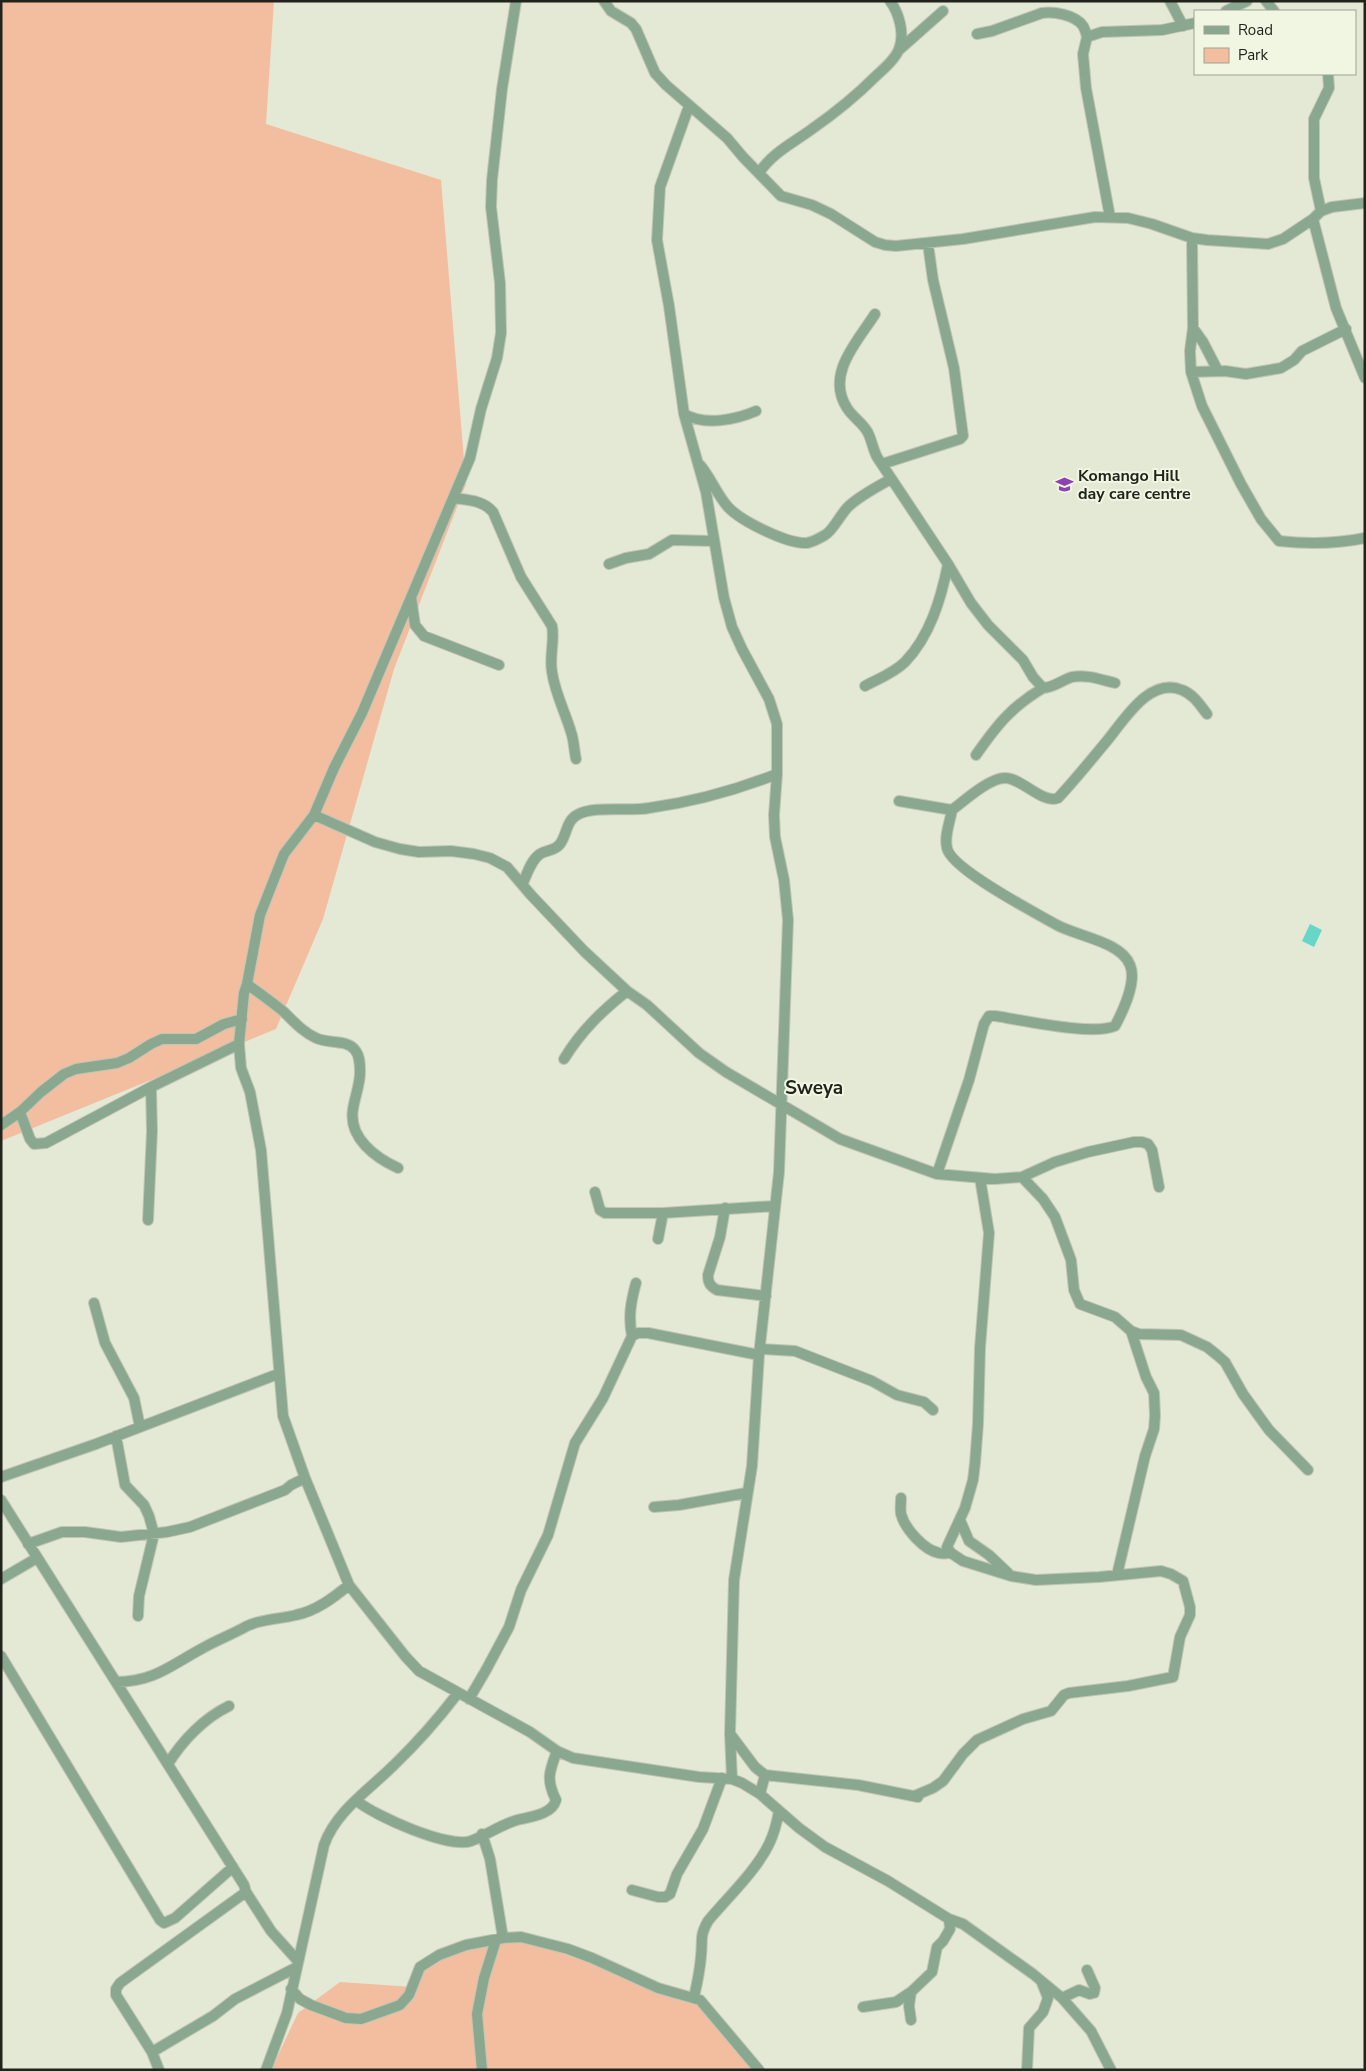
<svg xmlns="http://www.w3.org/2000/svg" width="1366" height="2071" viewBox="0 0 1366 2071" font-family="'Nunito Sans',sans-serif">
	<rect width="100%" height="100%" fill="#e4e9d5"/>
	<!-- green -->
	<path fill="#f2be9f" d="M 1,1 L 274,1 L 266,124 L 441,180 L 466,484 L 394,669 L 323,919 L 276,1029 L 1,1141 Z
		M 505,1940 L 527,1941 L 604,1968 L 619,1976 L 655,1986 L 695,2001 L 753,2070 L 271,2070 L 298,2013 L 340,1982 L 413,1987 L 428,1964 L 455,1952 L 482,1946 L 490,1946 Z"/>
	<!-- water -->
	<path fill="#65d6c7" d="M 1310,924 L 1322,930 L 1314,947 L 1302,941 Z"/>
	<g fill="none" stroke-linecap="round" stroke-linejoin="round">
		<defs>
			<path id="minor" d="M 516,1 L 502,89 L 492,180 L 491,207 L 500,283 L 501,333 L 497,358 L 481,409 L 470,458 L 362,713 L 334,768 L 314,815 L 284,854 L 260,915 L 247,984 L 244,993 L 239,1044 L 241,1068 L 250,1092 L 261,1150 L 283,1416 L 305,1478 L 349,1585 L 405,1656 L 419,1671 L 530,1732 L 557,1751 L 573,1758 L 699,1777 L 732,1779 L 742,1783 L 760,1794 L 799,1828 L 825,1847 L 888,1881 L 949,1919 L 963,1924 L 1033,1974 L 1062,1998 L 1091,2031 L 1111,2070
				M 604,1 L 611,11 L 631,23 L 636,29 L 655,73 L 666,85 L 727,138 L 743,157 L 781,196 L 812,205 L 831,214 L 875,242 L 885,245 L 896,246 L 963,239 L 1095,217 L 1128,218 L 1152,224 L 1192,238 L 1207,240 L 1268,244 L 1283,239 L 1313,219 L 1321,211 L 1332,207 L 1365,203
				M 1170,1 L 1183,26
				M 1266,1 L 1274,11
				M 1226,11 L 1247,1
				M 977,34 L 992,31 L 1042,13 C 1053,11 1076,15 1083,26 C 1085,29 1086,33 1087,37
				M 899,50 L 943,11
				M 689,106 L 660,187 L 657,240 L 669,306 L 684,414 L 706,492 L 724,598 L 732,627 L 742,649 L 769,699 L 777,724 L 777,774 L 774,815 L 775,837 L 784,880 L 788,920 L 779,1172 L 759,1355 L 752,1466 L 734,1580 L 730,1734 L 732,1779
				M 759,173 C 772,153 793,143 812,129 C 835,113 857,95 877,75 C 885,68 896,58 899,49 C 905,34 899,13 890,1
				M 1321,211 L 1314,178 L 1314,119 L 1329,88 L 1328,74
				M 1110,217 L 1086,88 L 1083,54 L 1087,37 L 1102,32 L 1162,30 L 1195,23
				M 1313,219 L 1336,308 L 1365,378
				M 1192,238 L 1193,328 L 1190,351 L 1191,372 L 1202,406 L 1241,484 L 1261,519 L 1279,541 C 1308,544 1336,544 1365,538
				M 1193,328 L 1203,342 L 1218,371
				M 1191,372 L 1225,371 L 1246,374 L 1281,368 L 1294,360 L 1302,351 L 1346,329
				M 684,414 C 705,426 735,420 756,411
				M 882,464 L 960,439 L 963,436 L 954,368 L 933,280 L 928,244
				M 700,465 C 711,478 717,495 728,507 C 741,521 787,544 807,543 C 812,542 820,538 825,535 C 833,531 841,513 849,506 C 861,495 877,487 891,479
				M 453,498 C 467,500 483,500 493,512 L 521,577 L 552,626 C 555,641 549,656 552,672 C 555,693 565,712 571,732 C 574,740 574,750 576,759
				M 609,564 L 626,558 L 649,554 L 672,540 L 713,541
				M 948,564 L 971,603 L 988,625 L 1023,660 L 1033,677 L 1043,688 C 1053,688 1062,680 1072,677 C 1086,674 1102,680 1115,683
				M 411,597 L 415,625 L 424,636 L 499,665
				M 865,686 C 878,679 894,673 905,662 C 930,636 941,599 948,564 L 877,457 C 873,449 872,442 869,435 C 865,424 853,418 847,408 C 825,374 858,341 875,314
				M 976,755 C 997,725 1011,707 1043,688
				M 899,801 L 952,810
				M 314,815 L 375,842 L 400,849 L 419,852 L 451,851 L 474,854 L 490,858 L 507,867 L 531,895 L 584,951 L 627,991 L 647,1005 L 699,1053 L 726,1072 L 840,1139 L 937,1174 L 995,1179 L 1022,1177 L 1055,1162 L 1088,1152 L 1134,1142 L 1142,1142 L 1148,1144 L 1152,1150 L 1159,1187
				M 523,883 C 527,874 531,860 540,854 C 546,850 555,851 560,844 C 567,835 566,821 577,815 C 594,805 629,812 649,808 C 693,802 736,790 777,774
				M 247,984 C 259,993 272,1002 284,1012 C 294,1022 303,1032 316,1038 C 328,1044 347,1039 355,1050 C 360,1056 360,1065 360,1072 C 360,1085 355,1096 353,1109 C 348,1138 376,1158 398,1168
				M 564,1059 C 581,1031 602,1011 627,991
				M 20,1112 L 30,1139 L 34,1144 L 46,1143 L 151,1087 L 239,1044
				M 1,1125 L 20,1112 L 41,1092 L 64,1074 L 76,1069 L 117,1063 L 129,1058 L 151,1044 L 162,1039 L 196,1039 L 224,1024 L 242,1019
				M 937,1174 L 969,1080 L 984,1024 L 989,1016 L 995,1016 C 1023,1020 1092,1036 1115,1026 C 1123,1011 1137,981 1130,965 C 1121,941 1075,936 1055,924 C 1034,912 951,869 947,848 C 944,836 950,822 952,810 C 964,801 989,778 1005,778 C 1022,778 1042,804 1058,798 C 1075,780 1090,761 1106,742 C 1123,722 1149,676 1182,690 C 1193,694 1200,705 1207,714
				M 1022,1177 L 1043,1199 L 1055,1217 L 1071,1260 L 1074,1290 L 1080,1304 L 1115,1317 L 1131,1331 L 1139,1334 L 1181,1335 L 1207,1347 L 1217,1355 L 1225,1362 L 1243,1394 L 1269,1430 L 1308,1470
				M 595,1192 L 600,1210 L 605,1213 L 663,1213 L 774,1206
				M 725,1208 L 720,1237 L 708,1275 C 708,1283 710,1286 717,1290 L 766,1296
				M 148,1220 L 152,1131 L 151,1087
				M 658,1239 L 663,1213
				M 94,1303 L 105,1343 L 134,1398 L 140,1427
				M 632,1336 C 628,1317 631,1301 636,1283
				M 760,1349 L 795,1351 L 872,1381 L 897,1395 L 924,1402 L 933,1410
				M 116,1436 L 125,1485 L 144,1505 L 149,1516 L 154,1534 L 139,1596 L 138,1616
				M 1,1477 L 96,1444 L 278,1374
				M 901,1498 C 901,1503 900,1509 901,1514 C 905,1529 924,1550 939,1553 C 942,1554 947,1553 951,1553
				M 1,1500 L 244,1885 L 246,1892 L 271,1931 L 297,1960
				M 654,1507 L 679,1505 L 746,1493
				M 960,1520 L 969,1541 L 989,1555 L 1008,1573
				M 28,1544 L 62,1532 L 85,1532 L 121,1537 L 167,1532 L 190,1527 L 285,1490 L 291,1485 L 305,1478
				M 1117,1575 L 1145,1456 L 1154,1429 L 1155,1416 L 1154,1393 L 1146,1377 L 1131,1331
				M 1,1579 L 37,1558
				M 1,1656 L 160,1920 L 164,1923 L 175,1918 L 233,1867
				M 116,1682 C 154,1682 171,1665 203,1648 C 217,1640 233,1634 247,1626 C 261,1619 281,1619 296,1615 C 316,1611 333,1598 349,1585
				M 469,1699 L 486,1670 L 509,1627 L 521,1590 L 548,1535 L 575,1443 L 603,1398 L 632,1336 L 638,1333 L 648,1333 L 759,1355
				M 731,1735 L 755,1767 L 765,1775 L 858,1785 L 918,1797
				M 168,1764 C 182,1741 204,1718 229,1706
				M 760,1794 L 765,1775
				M 914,1796 L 933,1788 L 943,1781 L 963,1754 L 977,1740 L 1023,1719 L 1051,1711 L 1064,1695 L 1069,1693 L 1128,1686 L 1173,1677 L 1180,1637 L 1190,1615 L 1190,1607 L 1183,1581 L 1171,1574 L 1161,1571 L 1099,1577 L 1036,1580 L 1011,1576 L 963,1561 L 951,1553 L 947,1547 L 965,1508 L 973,1480 L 975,1463 L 978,1424 L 980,1348 L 989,1233 L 980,1178
				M 357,1801 C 375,1816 449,1849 471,1841 C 487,1835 500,1825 517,1820 C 529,1817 552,1815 556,1800 C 546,1780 549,1772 557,1751
				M 482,1834 L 490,1859 L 503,1938
				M 632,1890 L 658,1897 L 665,1897 L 670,1894 L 677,1874 L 703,1829 L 722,1778
				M 291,1989 L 300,1999 L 311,2005 L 346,2018 L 361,2019 L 400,2005 L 409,1995 L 420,1967 L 439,1955 L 466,1945 L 503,1938 L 521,1937 L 568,1949 L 592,1958 L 658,1988 L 700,2000 L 759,2070
				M 694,1997 C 697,1984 700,1970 701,1956 C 703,1940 699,1937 708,1921 C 727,1898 756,1871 769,1844 C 774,1834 777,1822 779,1811
				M 1062,1998 L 1079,1990 L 1090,1994 L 1094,1993 L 1095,1988 L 1087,1970
				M 863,2007 L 896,2002 L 911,1992
				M 911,2020 L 909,2006 L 911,1992 L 932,1972 L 937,1947 L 943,1941 L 950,1929 L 949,1919
				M 152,2052 L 213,2016 L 235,1999 L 295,1968
				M 159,2070 L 152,2052 L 116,1995 L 116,1989 L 120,1983 L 246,1892
				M 266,2070 L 287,2013 L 324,1845 C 336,1811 369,1790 394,1765 C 417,1743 438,1719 458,1693
				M 482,2070 L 477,2014 L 484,1978 L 496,1940
				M 1027,2070 L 1029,2028 L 1043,2012 L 1048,1998 L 1042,1983"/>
		</defs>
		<!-- minor casing -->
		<use href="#minor" stroke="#c1c5b4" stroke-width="12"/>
		<!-- minor -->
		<use href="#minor" stroke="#8aa890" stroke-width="10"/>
	</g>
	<!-- icons -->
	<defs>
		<symbol id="school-bare" viewBox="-9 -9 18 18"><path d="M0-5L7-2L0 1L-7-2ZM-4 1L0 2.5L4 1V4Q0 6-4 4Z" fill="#8e41b1" stroke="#f1f6e2" stroke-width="2.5" paint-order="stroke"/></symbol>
	</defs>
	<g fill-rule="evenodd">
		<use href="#school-bare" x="1052" y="472" width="25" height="25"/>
	</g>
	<g text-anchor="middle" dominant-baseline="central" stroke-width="4" stroke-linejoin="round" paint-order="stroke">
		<!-- poi labels -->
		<g font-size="16" font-weight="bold" fill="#21231c" stroke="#f1f6e2" text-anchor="start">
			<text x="1078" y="476">Komango Hill<tspan x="1078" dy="18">day care centre</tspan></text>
		</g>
		<!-- quarter labels -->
		<g font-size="19" font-weight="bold" fill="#21231c" stroke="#f1f6e2">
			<text x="814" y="1088">Sweya</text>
		</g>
	</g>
	<!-- border -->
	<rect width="1366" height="2071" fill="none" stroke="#21231c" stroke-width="5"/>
	<!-- legend -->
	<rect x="1194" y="10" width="162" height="65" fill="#f1f6e2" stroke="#9ea293"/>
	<rect x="1204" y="26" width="25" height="8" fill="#8aa890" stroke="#9ea293"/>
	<text x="1238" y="35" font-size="15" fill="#21231c">Road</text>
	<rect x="1204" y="48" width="25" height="15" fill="#f2be9f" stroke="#9ea293"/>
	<text x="1238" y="60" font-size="15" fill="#21231c">Park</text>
</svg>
